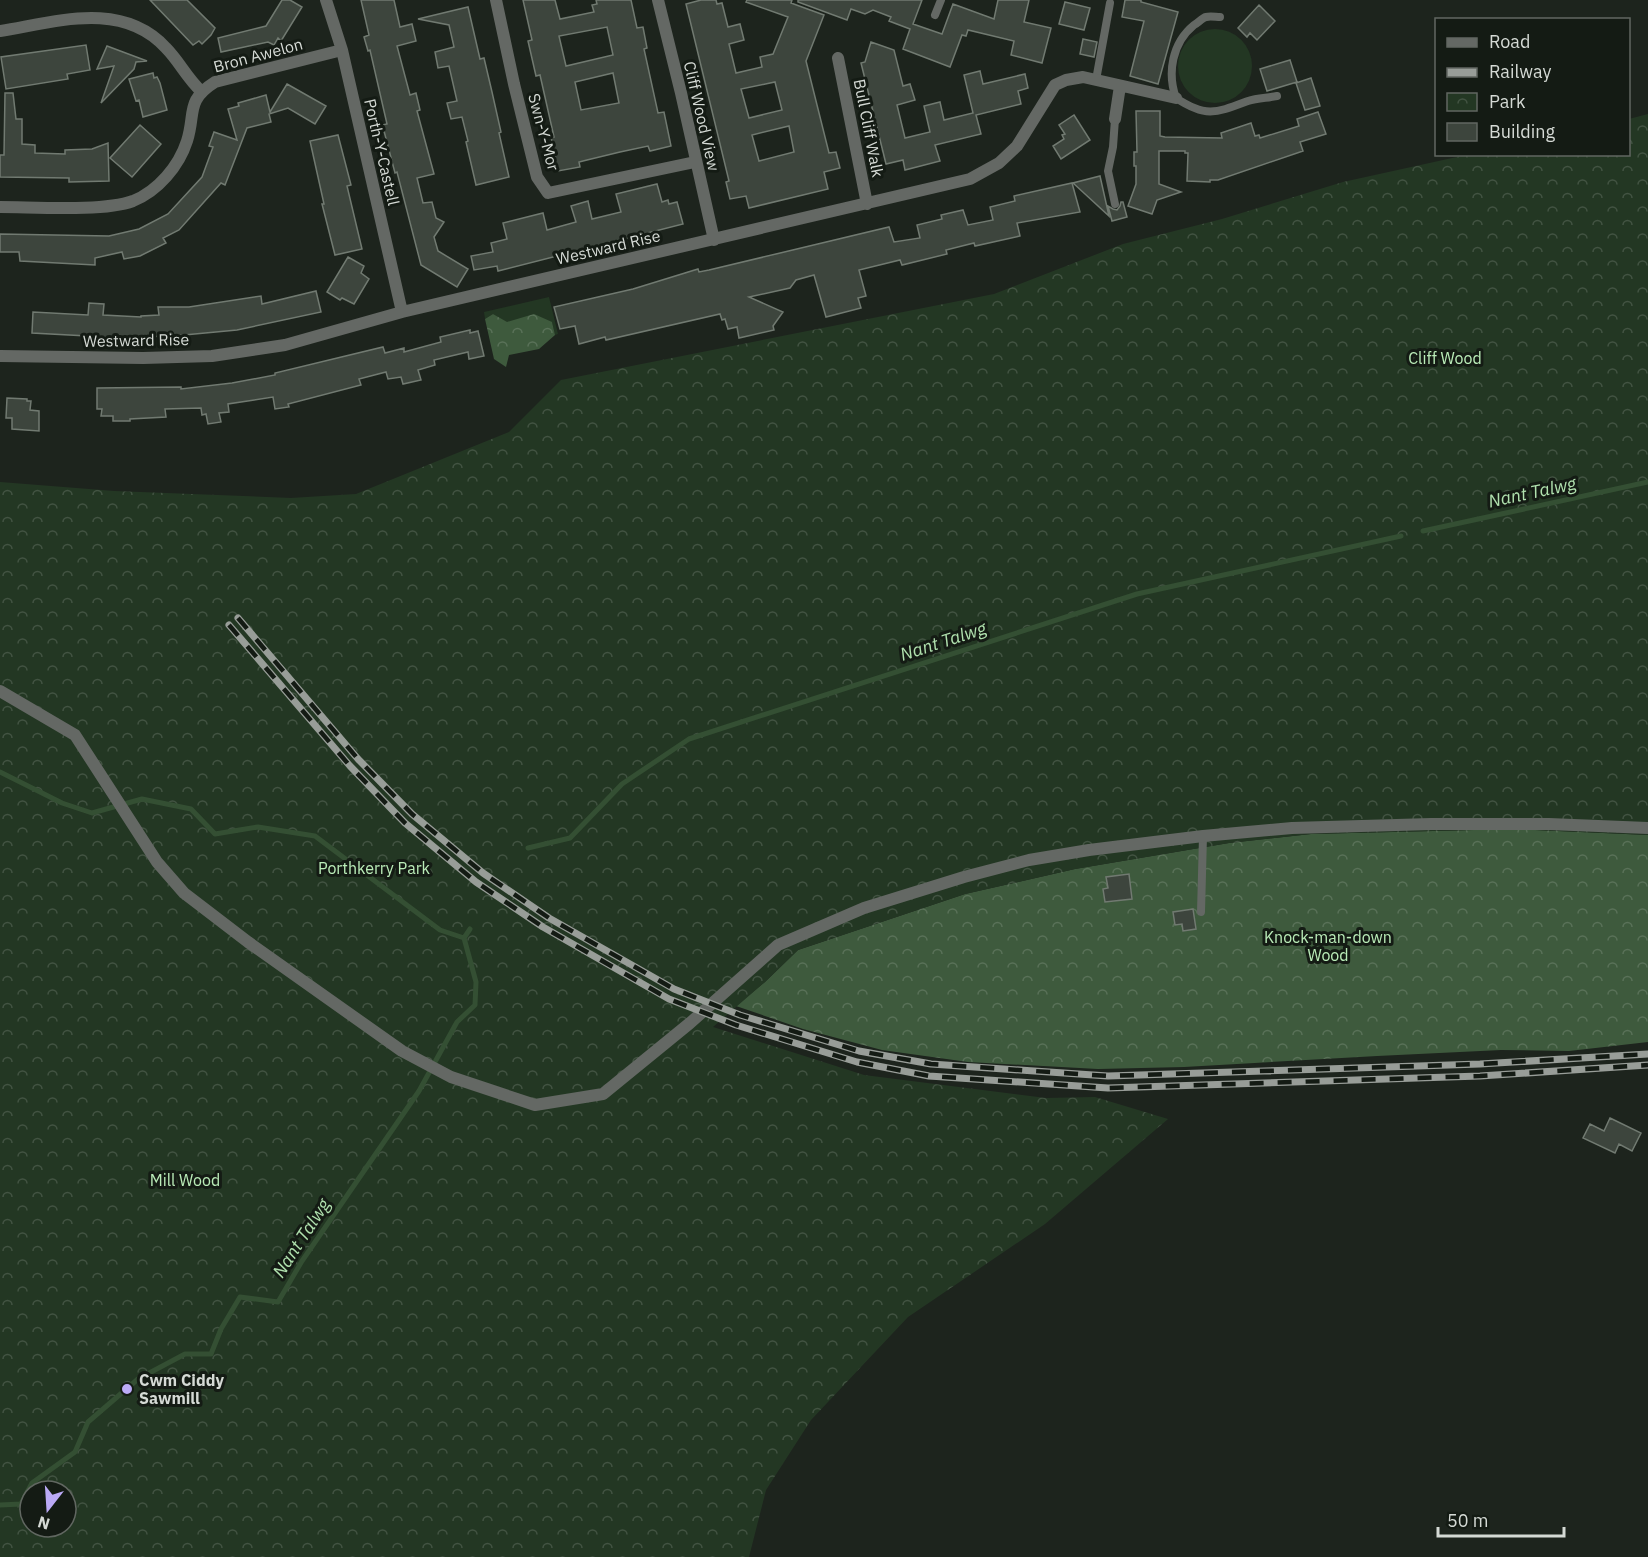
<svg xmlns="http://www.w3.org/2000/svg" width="1648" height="1557" viewBox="0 0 1648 1557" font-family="'IBM Plex Sans',sans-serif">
	<defs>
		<pattern id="forest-crowns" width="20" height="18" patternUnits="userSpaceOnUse" patternTransform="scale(1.5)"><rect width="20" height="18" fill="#3e5a3d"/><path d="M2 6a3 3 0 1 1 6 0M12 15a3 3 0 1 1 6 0" fill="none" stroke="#597158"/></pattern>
		<pattern id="park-crowns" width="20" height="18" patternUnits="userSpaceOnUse" patternTransform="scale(1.5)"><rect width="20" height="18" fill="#233723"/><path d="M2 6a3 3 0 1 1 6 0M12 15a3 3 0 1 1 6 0" fill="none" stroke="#425342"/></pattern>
	</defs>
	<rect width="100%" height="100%" fill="#1d241d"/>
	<!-- green -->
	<path fill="#233723" d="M1178 66a37 37 0 1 1 74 0a37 37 0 1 1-74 0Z
		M 549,297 L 558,334 L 555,335 L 552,322 L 507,323 L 493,314 L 485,319 L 484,312 Z"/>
	<!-- forest -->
	<path fill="url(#forest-crowns)" d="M 493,314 L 507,322 L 534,314 L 552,322 L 555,335 L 539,349 L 509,355 L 506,367 L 494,359 L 485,319 Z
		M 1514,829 L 1648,835 L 1648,1042 L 1569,1051 L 1501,1050 L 1377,1056 L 1184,1067 L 1098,1069 L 968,1062 L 882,1050 L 803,1029 L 736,1006 L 765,982 L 798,950 L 965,894 L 1075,869 L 1229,843 L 1311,834 Z"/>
	<!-- park -->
	<path fill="url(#park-crowns)" fill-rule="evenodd" d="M 1648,114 L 1648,835 L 1514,829 L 1311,834 L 1229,843 L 1075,869 L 965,894 L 798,950 L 765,982 L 713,1027 L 864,1075 L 1046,1098 L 1095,1097 L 1168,1119 L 1045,1224 L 908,1317 L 811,1420 L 766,1490 L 749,1557 L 0,1557 L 0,482 L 114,491 L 291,498 L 356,494 L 509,432 L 561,380 L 994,294 L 1123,244 L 1222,219 L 1343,182 L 1466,155 L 1628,154 L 1629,119 ZM 30,1491 L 66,1491 L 66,1527 L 30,1527 Z"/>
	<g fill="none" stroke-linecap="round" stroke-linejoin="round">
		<!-- stream -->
		<path stroke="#344f33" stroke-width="5" d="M 1423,531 L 1648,482
			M 0,772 L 62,803 L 92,813 L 142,799 L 191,809 L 215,834 L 258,827 L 315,836 L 440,930 L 464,938
			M 528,848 L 570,838 L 622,784 L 689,739 L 1137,594 L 1401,536
			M 0,1505 L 21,1504 L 32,1483 L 75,1452 L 88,1422 L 138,1379 L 185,1354 L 211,1354 L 221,1329 L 240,1297 L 278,1302 L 302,1261 L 419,1091 L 457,1022 L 475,1005 L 476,982 L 464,938 L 470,929"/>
	</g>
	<!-- building -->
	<path fill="#3d453d" stroke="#717a71" stroke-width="1.5" fill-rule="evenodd" d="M 150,0 L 187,0 L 215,28 L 211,35 L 202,44 L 199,41 L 193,45 Z
		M 282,0 L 290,0 L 302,7 L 281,41 L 278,38 L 274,45 L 268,42 L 221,52 L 218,38 L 266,26 Z
		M 361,0 L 394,0 L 400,27 L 412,24 L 416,41 L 397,46 L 410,95 L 416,93 L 420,110 L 417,111 L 434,174 L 417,178 L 423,203 L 432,202 L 436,218 L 444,222 L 434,237 L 438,251 L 468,269 L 457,287 L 421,265 L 397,172 L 395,173 L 384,131 L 382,125 L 387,124 L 370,50 L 368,51 L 364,37 L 369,35 Z
		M 523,0 L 555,0 L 560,19 L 594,12 L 592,5 L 597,4 L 596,0 L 631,0 L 637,28 L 643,27 L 647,48 L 644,49 L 658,113 L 664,112 L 671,146 L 650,151 L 648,146 L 620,152 L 587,160 L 579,162 L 580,167 L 558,171 L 551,137 L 554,137 L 540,75 L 536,76 L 528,41 L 532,40 ZM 607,27 L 613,55 L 566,66 L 559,36 ZM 613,73 L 619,103 L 581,110 L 575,82 Z
		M 701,0 L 716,0 L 717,4 L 722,3 L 728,27 L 740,24 L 744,40 L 729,44 L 736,73 L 762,67 L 760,57 L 773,54 L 788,17 L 746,2 L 747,0 L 792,0 L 791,3 L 824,15 L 806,61 L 829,153 L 836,152 L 840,168 L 824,172 L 828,189 L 749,208 L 746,196 L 730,199 L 726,182 L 729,181 L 686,4 ZM 775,82 L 782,110 L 749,118 L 741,89 ZM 789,126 L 794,152 L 759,161 L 752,135 Z
		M 798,0 L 922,0 L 913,24 L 942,34 L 953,4 L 994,19 L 998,0 L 1029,0 L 1024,22 L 1051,28 L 1042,63 L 1011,55 L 1014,41 L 968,30 L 966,36 L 962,35 L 950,67 L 903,49 L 910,29 L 889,21 L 891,17 L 873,10 L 865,14 L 851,9 L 847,20 L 798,2 Z
		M 1125,0 L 1141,0 L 1141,2 L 1178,12 L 1158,84 L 1130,76 L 1144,21 L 1122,17 Z
		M 1065,2 L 1090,8 L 1084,30 L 1059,24 Z
		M 1259,5 L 1275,21 L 1257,40 L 1250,33 L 1247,37 L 1238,28 Z
		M 468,7 L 480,59 L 484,58 L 492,92 L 501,132 L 499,133 L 509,177 L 476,185 L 466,142 L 468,141 L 462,117 L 451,119 L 447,103 L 457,101 L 449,66 L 438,68 L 435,52 L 454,47 L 449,25 L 418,19 Z
		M 1083,39 L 1097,42 L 1094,57 L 1080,54 Z
		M 871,42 L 894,50 L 903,86 L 910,84 L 915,100 L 897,105 L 905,138 L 930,132 L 924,106 L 940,102 L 944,120 L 973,113 L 964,75 L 980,71 L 983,84 L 1025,74 L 1028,88 L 1018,91 L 1021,104 L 976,115 L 981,134 L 935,145 L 940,161 L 905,170 L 903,160 L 886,164 L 861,63 L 865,62 Z
		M 86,45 L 90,70 L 67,74 L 68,79 L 6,89 L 1,57 Z
		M 107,46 L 147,61 L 136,62 L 134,69 L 101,103 L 114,66 L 97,69 Z
		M 1290,60 L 1297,82 L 1267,91 L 1260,69 Z
		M 153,73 L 154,78 L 157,77 L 160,83 L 167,110 L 143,117 L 139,100 L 136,101 L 129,79 Z
		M 1311,78 L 1320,106 L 1305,110 L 1296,83 Z
		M 287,84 L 326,106 L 315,124 L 288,108 L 269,114 L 271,122 L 247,128 L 225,185 L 221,183 L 179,230 L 163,238 L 166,243 L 140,256 L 124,259 L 122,252 L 95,258 L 95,265 L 20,261 L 19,252 L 0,252 L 0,234 L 109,236 L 139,229 L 168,214 L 202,177 L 213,147 L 209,146 L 214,132 L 237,140 L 228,109 L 239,106 L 238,103 L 266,95 L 270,112 Z
		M 5,93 L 13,93 L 16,119 L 22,119 L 22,144 L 35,145 L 35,153 L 65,154 L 65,150 L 92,149 L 108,143 L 109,181 L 69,182 L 69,178 L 0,177 L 0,155 L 4,155 Z
		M 1136,111 L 1160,111 L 1160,136 L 1165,137 L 1222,138 L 1221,133 L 1251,123 L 1255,136 L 1259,135 L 1260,138 L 1299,126 L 1297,119 L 1318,112 L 1326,134 L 1300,142 L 1303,151 L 1218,180 L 1210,180 L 1210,182 L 1187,181 L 1188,153 L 1185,153 L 1185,151 L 1159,151 L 1159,184 L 1181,192 L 1157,200 L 1152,214 L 1128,206 L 1136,184 L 1136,166 L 1134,166 L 1134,152 L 1137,152 Z
		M 1074,115 L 1090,140 L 1061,159 L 1053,146 L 1064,139 L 1062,135 L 1065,134 L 1059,125 Z
		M 140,125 L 161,144 L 132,177 L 110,158 Z
		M 338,135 L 351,185 L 347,186 L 362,249 L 335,255 L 322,204 L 324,204 L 310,141 Z
		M 1100,176 L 1109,216 L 1073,183 Z
		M 1072,183 L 1080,212 L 1017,223 L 1020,236 L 975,246 L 974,243 L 946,250 L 947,254 L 902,265 L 900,260 L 859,270 L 866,296 L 858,298 L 861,308 L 826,317 L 814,275 L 796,280 L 790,288 L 749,297 L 783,312 L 773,326 L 774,330 L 739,338 L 737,327 L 728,329 L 725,319 L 722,320 L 720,314 L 606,340 L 605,337 L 579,344 L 575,326 L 560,329 L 554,307 L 633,289 L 698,269 L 699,272 L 709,270 L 889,227 L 894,242 L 920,238 L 917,225 L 942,219 L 941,215 L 963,210 L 968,225 L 993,220 L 990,207 L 1015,201 L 1014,196 Z
		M 657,184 L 662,202 L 668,200 L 669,204 L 677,202 L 683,224 L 498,271 L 497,266 L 474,270 L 471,256 L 493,252 L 491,243 L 507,239 L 503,223 L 543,213 L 547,230 L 576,222 L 571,206 L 588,201 L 592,219 L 621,212 L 616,194 Z
		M 1121,202 L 1123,202 L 1127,217 L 1112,221 L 1108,206 L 1113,209 L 1117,210 L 1120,206 Z
		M 348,257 L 364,266 L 361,273 L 369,279 L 354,304 L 342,298 L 340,300 L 327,292 Z
		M 316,291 L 321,312 L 237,330 L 184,335 L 125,338 L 32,333 L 33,312 L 88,315 L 89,303 L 104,304 L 103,315 L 141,317 L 141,316 L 159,315 L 158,307 L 189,307 L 261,296 L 262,304 Z
		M 470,330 L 470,333 L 478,331 L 484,356 L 469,359 L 468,352 L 434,360 L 435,365 L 418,370 L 421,380 L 403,384 L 401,377 L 388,379 L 386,372 L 359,379 L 361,385 L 288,404 L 289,407 L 275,409 L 273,397 L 228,404 L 229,412 L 219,413 L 221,422 L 208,424 L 206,414 L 202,415 L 201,408 L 165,409 L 166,417 L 130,419 L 130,421 L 113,421 L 113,416 L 101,416 L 102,409 L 97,409 L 97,388 L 181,387 L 181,389 L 232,383 L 275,375 L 275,373 L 383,347 L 385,353 L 404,348 L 404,352 L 441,342 L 440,337 Z
		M 7,398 L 27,399 L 27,401 L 31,401 L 30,410 L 39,411 L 39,431 L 12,429 L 12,418 L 6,418 Z
		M 1129,874 L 1132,899 L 1105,902 L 1103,889 L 1108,888 L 1106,877 Z
		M 1193,909 L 1196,929 L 1183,931 L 1182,924 L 1175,925 L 1173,912 Z
		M 1610,1118 L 1641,1133 L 1632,1151 L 1619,1144 L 1615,1153 L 1583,1138 L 1590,1124 L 1604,1131 Z"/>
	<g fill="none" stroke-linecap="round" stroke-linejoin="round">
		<!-- lane -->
		<path stroke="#646864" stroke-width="8" d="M 935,15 L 941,0
			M 1220,17 C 1216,17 1210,16 1206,17 C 1202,18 1198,23 1194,25 C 1172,43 1167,73 1176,98 C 1206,118 1216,113 1248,101 C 1257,98 1267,98 1277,96
			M 1096,80 L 1110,3
			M 1115,204 L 1108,171 L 1113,147 L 1115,119
			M 1201,912 L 1203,836"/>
		<!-- street -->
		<path stroke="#646864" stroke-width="12" d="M 326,0 L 342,50 L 402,312
			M 496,0 L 514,84 L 537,177 L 548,193 L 695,162
			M 658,0 L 681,93 L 714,240
			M 0,31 C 56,22 122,0 166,48 C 179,61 187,78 201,91
			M 838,58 L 867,204
			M 1115,119 L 1120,86
			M 0,207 C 34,207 103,212 133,201 C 158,191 179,166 187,141 C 196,113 185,101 215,82 L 342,50
			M 0,356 L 143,358 L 212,356 L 285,345 L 402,312 L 970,179 L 999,163 L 1017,146 L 1055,85 L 1066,80 L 1083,77 L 1176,98
			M 0,691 L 75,735 L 157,862 L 184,893 L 248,942 L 402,1051 L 451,1077 L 535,1105 L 603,1094 L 690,1023 L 778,945 L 864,908 L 964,877 L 1029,860 L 1089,850 L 1203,836 L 1292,828 L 1431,824 L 1549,824 L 1648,828"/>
		<defs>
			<path id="rail" d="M 238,618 L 358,759 L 412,814 L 483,873 L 549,918 L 674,989 L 740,1015 L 859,1051 L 931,1064 L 1108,1076 L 1480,1064 L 1648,1054
				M 229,625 L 350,766 L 405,823 L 476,882 L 543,927 L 669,999 L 736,1025 L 857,1062 L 929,1076 L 1108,1088 L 1480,1076 L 1648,1065"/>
		</defs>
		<!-- rail casing -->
		<use href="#rail" stroke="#989d98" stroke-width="7"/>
		<!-- rail -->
		<use href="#rail" stroke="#141b14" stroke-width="4.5" stroke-dasharray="14" stroke-linecap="butt"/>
	</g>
	<!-- markers -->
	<circle fill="#bbaaf6" stroke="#141b14" stroke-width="2" cx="127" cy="1389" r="6"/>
	<g text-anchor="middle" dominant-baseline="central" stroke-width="6" stroke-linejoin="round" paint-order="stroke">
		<!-- street labels -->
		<g font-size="16" fill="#d5dad5" stroke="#141b14">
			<text transform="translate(258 55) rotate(-15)">Bron Awelon</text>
			<text transform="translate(702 116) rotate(77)">Cliff Wood View</text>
			<text transform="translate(869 128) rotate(79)">Bull Cliff Walk</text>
			<text transform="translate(544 132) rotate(75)">Swn-Y-Mor</text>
			<text transform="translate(382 152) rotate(77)">Porth-Y-Castell</text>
			<text transform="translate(608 247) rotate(-13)">Westward Rise</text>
			<text transform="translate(136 340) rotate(-1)">Westward Rise</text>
		</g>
		<!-- park labels -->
		<g font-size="16" fill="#baecb8" stroke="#141b14">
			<text x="1445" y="358">Cliff Wood</text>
			<text x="374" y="868">Porthkerry Park</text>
			<text x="1328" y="937">Knock-man-down<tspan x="1328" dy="18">Wood</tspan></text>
			<text x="185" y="1180">Mill Wood</text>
		</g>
		<!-- poi labels -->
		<g font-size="16" font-weight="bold" fill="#d5dad5" stroke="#141b14" text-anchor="start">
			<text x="139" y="1380">Cwm Ciddy<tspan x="139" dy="18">Sawmill</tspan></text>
		</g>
		<!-- water labels -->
		<g font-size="18" font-style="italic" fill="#b0e1ae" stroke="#141b14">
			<text transform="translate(1532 492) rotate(-12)">Nant Talwg</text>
			<text transform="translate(943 641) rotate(-18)">Nant Talwg</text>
			<text transform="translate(301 1238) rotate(-57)">Nant Talwg</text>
		</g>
	</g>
	<!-- legend -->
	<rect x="1435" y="18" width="195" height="138" fill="#141b14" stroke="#616761" stroke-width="1.5"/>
	<rect x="1447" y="38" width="30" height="9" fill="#646864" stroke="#616761" stroke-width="1.5"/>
	<text x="1489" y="48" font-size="18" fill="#d5dad5">Road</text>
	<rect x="1447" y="68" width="30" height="9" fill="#989d98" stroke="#616761" stroke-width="1.5"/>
	<text x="1489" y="78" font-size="18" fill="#d5dad5">Railway</text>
	<rect x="1447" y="93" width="30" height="18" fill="url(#park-crowns)" stroke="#616761" stroke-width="1.5"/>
	<text x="1489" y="108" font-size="18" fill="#d5dad5">Park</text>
	<rect x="1447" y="123" width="30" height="18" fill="#3d453d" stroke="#616761" stroke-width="1.5"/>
	<text x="1489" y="138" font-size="18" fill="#d5dad5">Building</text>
	<!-- north arrow -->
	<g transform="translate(48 1509) rotate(197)"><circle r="28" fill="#141b14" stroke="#616761" stroke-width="1.5"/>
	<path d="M0-4.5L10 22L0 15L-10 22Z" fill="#bbaaf6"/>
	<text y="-9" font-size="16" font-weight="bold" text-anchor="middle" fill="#d5dad5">N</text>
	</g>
	<!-- scale -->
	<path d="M1438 1527v9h126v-9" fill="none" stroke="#d5dad5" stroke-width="3"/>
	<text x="1447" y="1527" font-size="18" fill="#d5dad5" stroke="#141b14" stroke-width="4.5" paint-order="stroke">50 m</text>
</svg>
